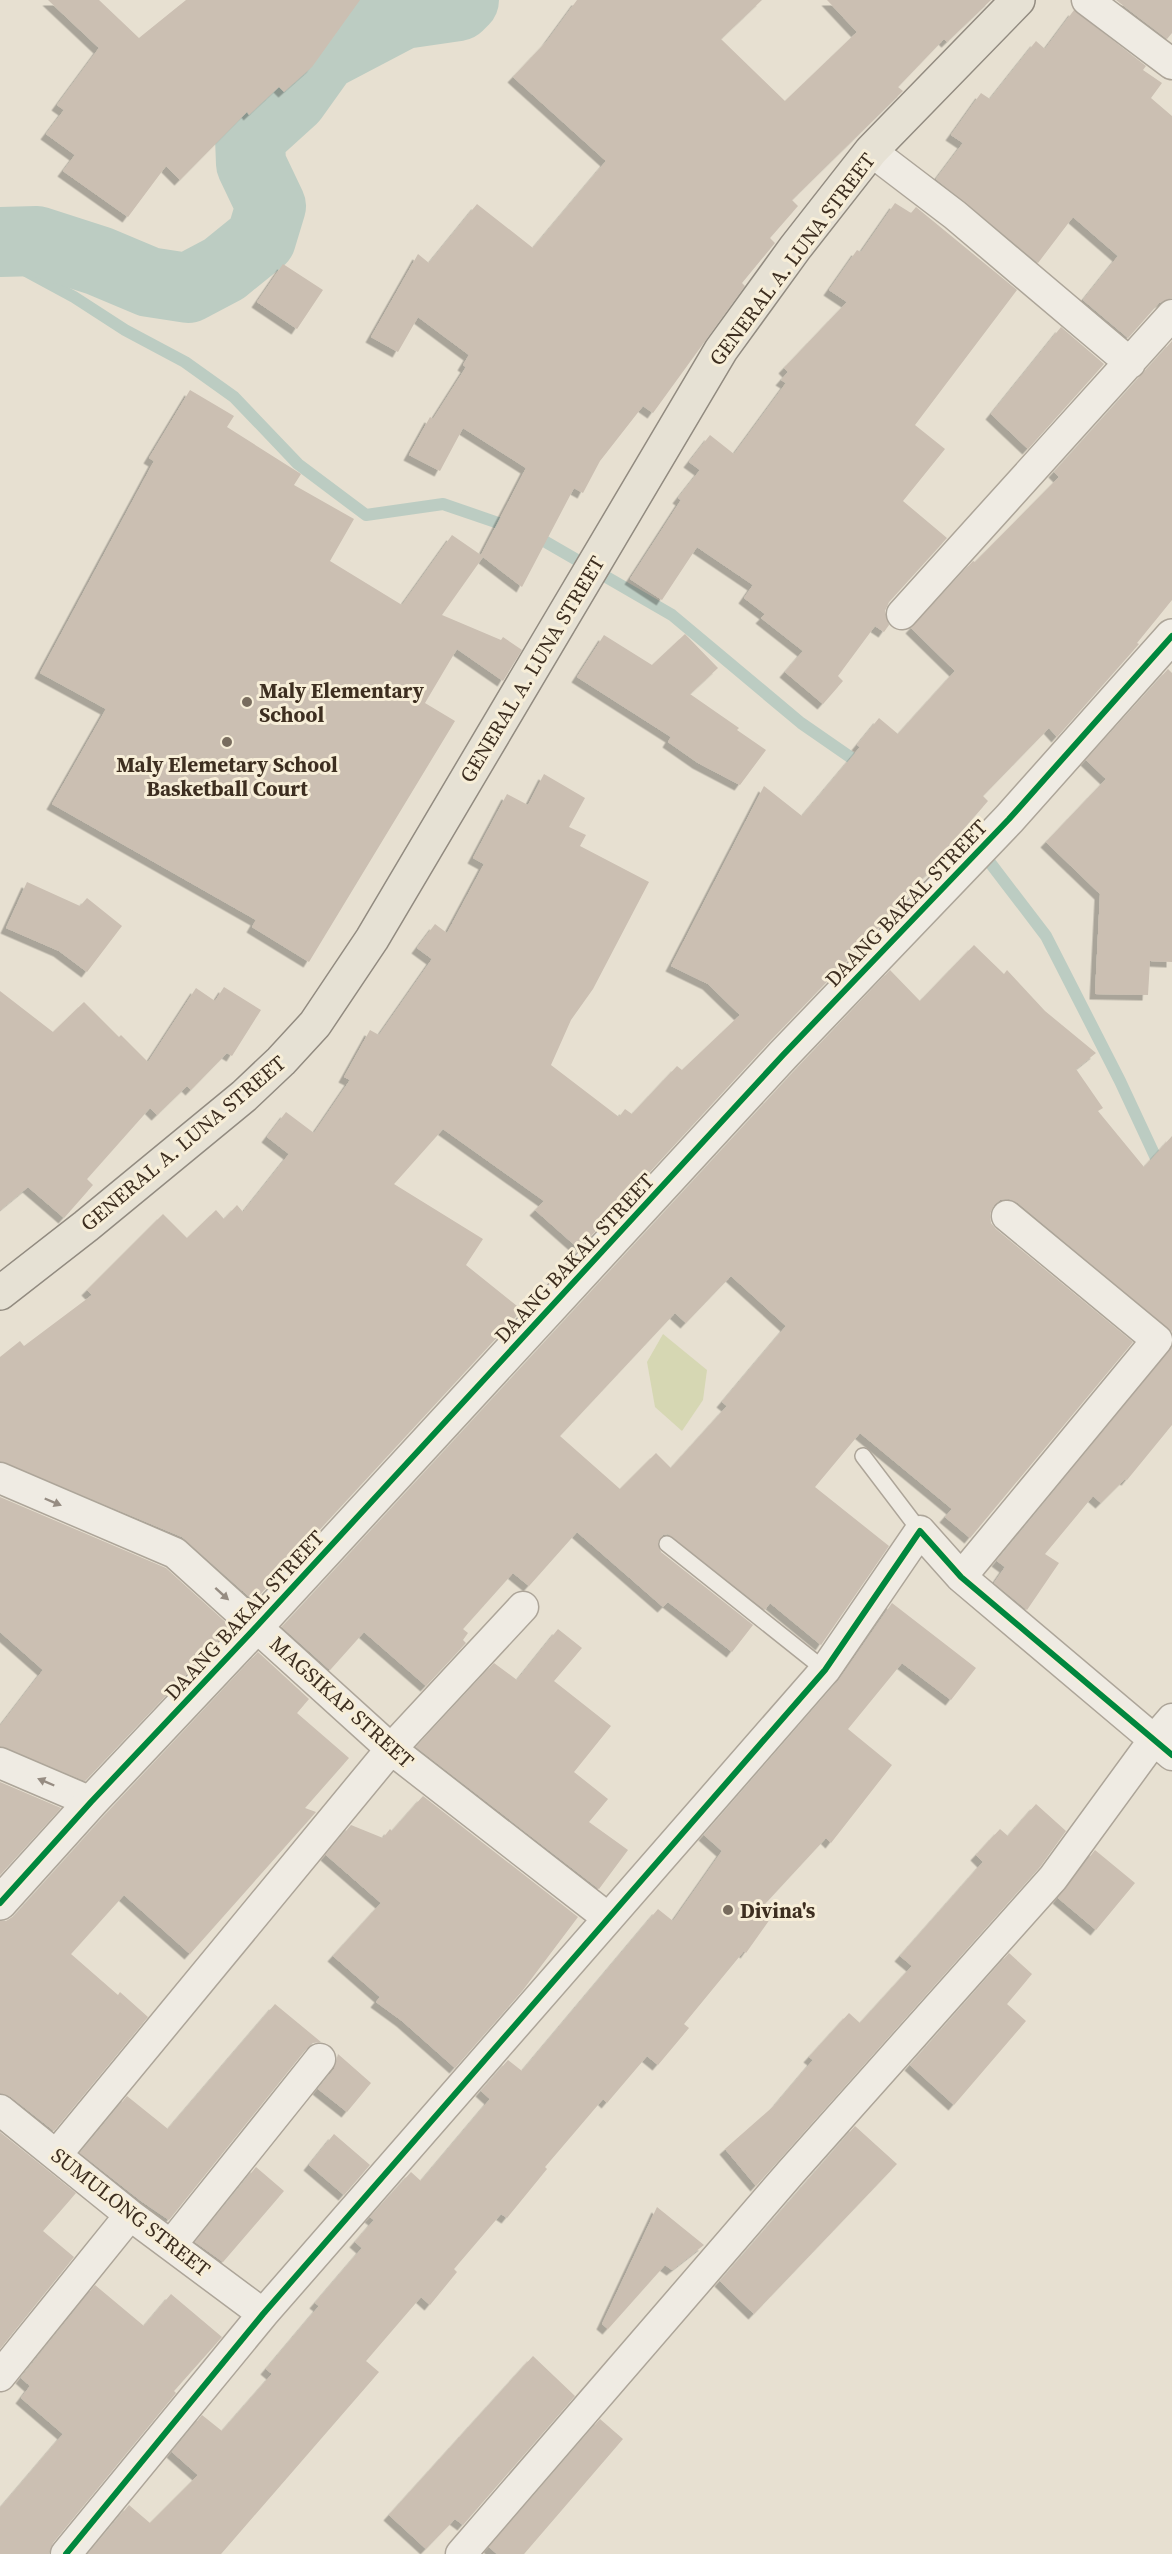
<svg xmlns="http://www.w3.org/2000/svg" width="1172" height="2554" viewBox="0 0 1172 2554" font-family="'Source Serif 4',serif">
	<defs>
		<filter id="shadow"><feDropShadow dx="-5.5" dy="5.5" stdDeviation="0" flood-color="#0004"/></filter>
	</defs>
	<rect width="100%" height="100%" fill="#e7e0d1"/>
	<!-- green -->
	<path fill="#d6d7b3" d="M 663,1334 L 707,1370 L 703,1400 L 682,1431 L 655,1407 L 647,1362 Z"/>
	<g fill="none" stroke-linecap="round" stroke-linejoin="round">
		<!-- stream -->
		<path stroke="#bcccc2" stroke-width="12" d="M 0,257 L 74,297 L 125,330 L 185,362 L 234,397 L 298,464 L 366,515 L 443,504 L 513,528
			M 532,534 L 672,615 L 801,723 L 863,766
			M 988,860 L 1046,936 L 1120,1081 L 1162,1171 L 1172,1180"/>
		<!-- river -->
		<path stroke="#bcccc2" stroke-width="70" d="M 0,242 L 37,241 L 99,261 L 149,282 L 188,288 L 224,269 L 261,239 L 271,206 L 251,164 L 250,137 L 293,98 L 323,56 L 403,14 L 458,6 L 464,0"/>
	</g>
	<!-- building -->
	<path fill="#cbbfb2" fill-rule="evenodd" filter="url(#shadow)" d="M 48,0 L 99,0 L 139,38 L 186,0 L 360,0 L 312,67 L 284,92 L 279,87 L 249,115 L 247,112 L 180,180 L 166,166 L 128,217 L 63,171 L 75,155 L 46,134 L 64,110 L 57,105 L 99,48 Z
		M 577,0 L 762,0 L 721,39 L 785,101 L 857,32 L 827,0 L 991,0 L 947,42 L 944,39 L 898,87 L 903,91 L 792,200 L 798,206 L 770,238 L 775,243 L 742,283 L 745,286 L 653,413 L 643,406 L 600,461 L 583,493 L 574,488 L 522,587 L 483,557 L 442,615 L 501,640 L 503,637 L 522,650 L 503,681 L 457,649 L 425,703 L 455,721 L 309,962 L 252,927 L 256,920 L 52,804 L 106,709 L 40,673 L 154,461 L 149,458 L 190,390 L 234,416 L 227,427 L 301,474 L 294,485 L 354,519 L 330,561 L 402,605 L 452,535 L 481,555 L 526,468 L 463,428 L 440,471 L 409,455 L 430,417 L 433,419 L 466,367 L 463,365 L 469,355 L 418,317 L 398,352 L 371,337 L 418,254 L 429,263 L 477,204 L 533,248 L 606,161 L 513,77 L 547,41 Z
		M 1116,0 L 1172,0 L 1172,33 L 1167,39 Z
		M 1074,10 L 1146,66 L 1143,70 L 1162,83 L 1151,98 L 1172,116 L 1172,298 L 1159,303 L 1128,338 L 1083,300 L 1118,256 L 1073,217 L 1038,263 L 936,179 L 963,143 L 951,135 L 981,93 L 990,99 L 1036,41 L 1045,49 Z
		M 895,203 L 911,213 L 916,207 L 1017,290 L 915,425 L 945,449 L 903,501 L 947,538 L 889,602 L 885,611 L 889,625 L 884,632 L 875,626 L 838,676 L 843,681 L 823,704 L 785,672 L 803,651 L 761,618 L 765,614 L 744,598 L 753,585 L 697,547 L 662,600 L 630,579 L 681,500 L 678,498 L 700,470 L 689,462 L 710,435 L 734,454 L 786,383 L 781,380 L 788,372 L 784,368 L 847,302 L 829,290 L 857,250 L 861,252 Z
		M 283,264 L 323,290 L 297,329 L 257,302 Z
		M 1061,327 L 1104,364 L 1028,449 L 991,414 Z
		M 1172,341 L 1172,600 L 1137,643 L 1139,644 L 1057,737 L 1049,728 L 983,796 L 988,801 L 948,847 L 952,852 L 910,889 L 913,892 L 769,1042 L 579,1249 L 535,1210 L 544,1201 L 443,1129 L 394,1184 L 483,1239 L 466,1265 L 522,1310 L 254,1601 L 182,1537 L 0,1461 L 0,1357 L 20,1341 L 24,1346 L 92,1295 L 87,1290 L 163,1214 L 187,1238 L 216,1210 L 224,1219 L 237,1205 L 243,1212 L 289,1154 L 267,1137 L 286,1112 L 314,1133 L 350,1080 L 344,1077 L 370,1030 L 379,1035 L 432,959 L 417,948 L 435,924 L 447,933 L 484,864 L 473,858 L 507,794 L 528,805 L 544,774 L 585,798 L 569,827 L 586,835 L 580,846 L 649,882 L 593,989 L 571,1020 L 551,1065 L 619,1117 L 625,1109 L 632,1114 L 677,1066 L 682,1070 L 740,1015 L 708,984 L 671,966 L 764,786 L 802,816 L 860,747 L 857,745 L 879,718 L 898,734 L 955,671 L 911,628 L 973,561 L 975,562 L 1059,477 L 1054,472 Z
		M 685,634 L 718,668 L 690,694 L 739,728 L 737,730 L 766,750 L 740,785 L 698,763 L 668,742 L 671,737 L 577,677 L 604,635 L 652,665 Z
		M 1168,669 L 1172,673 L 1172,962 L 1150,961 L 1148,995 L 1095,994 L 1100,894 L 1046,842 L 1106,779 L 1086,760 Z
		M 27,882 L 80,906 L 87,898 L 122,926 L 87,972 L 59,951 L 6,928 Z
		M 974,945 L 1004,974 L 1007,970 L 1045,1011 L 1096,1053 L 1076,1069 L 1103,1108 L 1098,1111 L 1144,1167 L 1172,1136 L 1172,1332 L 1018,1203 L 1009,1199 L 1000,1200 L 994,1205 L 990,1214 L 991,1223 L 996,1229 L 1133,1342 L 970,1538 L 945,1517 L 952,1509 L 860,1433 L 815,1487 L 889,1546 L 821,1645 L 770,1603 L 765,1610 L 668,1534 L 663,1535 L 658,1542 L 661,1552 L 753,1625 L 732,1652 L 668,1602 L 663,1607 L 577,1532 L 529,1586 L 513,1573 L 463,1629 L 468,1633 L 463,1640 L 466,1643 L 426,1686 L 364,1632 L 330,1670 L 282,1627 L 797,1068 L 890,970 L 920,1001 ZM 731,1276 L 786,1326 L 722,1402 L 727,1406 L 671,1468 L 656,1453 L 620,1489 L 560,1436 L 675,1313 L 686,1323 Z
		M 224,987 L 261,1010 L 232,1056 L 227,1053 L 191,1090 L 187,1086 L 157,1115 L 150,1108 L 87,1179 L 93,1185 L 64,1218 L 28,1187 L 0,1210 L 0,991 L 53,1032 L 84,1002 L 119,1037 L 121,1035 L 148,1062 L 196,988 L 215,1001 Z
		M 1172,1347 L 1172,1425 L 1127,1480 L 1125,1479 L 1101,1503 L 1093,1496 L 1045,1554 L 1059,1563 L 1027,1610 L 994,1583 L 1005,1567 L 997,1561 Z
		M 0,1497 L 166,1568 L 231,1627 L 85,1781 L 0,1746 L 0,1726 L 43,1670 L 0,1632 Z
		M 892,1603 L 976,1668 L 951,1700 L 902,1663 L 848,1729 L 892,1765 L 831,1843 L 826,1838 L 764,1905 L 775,1912 L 746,1953 L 744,1951 L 684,2024 L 689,2028 L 658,2065 L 647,2056 L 607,2103 L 603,2099 L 545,2167 L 547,2169 L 507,2218 L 501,2214 L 454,2269 L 457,2272 L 430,2305 L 421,2297 L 366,2361 L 379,2372 L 221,2554 L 88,2554 L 129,2505 L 150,2523 L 198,2475 L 172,2452 L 202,2415 L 222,2431 L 272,2374 L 266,2369 L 319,2306 L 315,2303 L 362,2248 L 355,2242 L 374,2220 L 370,2217 L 411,2172 L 421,2181 L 490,2099 L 481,2091 L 508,2060 L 522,2071 L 658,1909 L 673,1921 L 722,1851 L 704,1835 L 838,1681 Z
		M 558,1629 L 582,1648 L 554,1681 L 611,1726 L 574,1772 L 608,1799 L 589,1822 L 628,1850 L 599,1889 L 416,1747 L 494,1663 L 517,1680 Z
		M 258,1652 L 309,1699 L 297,1713 L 349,1758 L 305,1808 L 316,1812 L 190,1954 L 124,1895 L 71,1954 L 118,1995 L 120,1992 L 148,2017 L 54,2131 L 11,2097 L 0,2093 L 0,1921 L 6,1921 L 14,1916 L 105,1815 Z
		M 0,1782 L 61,1808 L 0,1875 Z
		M 423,1796 L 578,1917 L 523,1990 L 455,2068 L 402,2021 L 376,2002 L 380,1997 L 333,1956 L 381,1903 L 326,1855 L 351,1825 L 383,1838 L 390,1829 L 392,1831 Z
		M 1036,1804 L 1066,1831 L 1040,1867 L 756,2186 L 725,2149 L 775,2105 L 813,2060 L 809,2057 L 849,2013 L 860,2023 L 912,1966 L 900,1956 L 983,1862 L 976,1855 L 1000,1829 L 1008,1836 Z
		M 1095,1850 L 1135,1883 L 1096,1930 L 1058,1898 Z
		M 1009,1953 L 1032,1974 L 1007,2004 L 1026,2021 L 954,2105 L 910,2065 Z
		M 275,2004 L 321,2042 L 313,2043 L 307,2048 L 169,2220 L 141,2201 L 80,2153 L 127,2096 L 168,2129 Z
		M 338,2054 L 371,2083 L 347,2112 L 318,2089 L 334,2069 Z
		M 855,2126 L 897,2164 L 754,2314 L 720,2281 Z
		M 0,2132 L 76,2193 L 43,2231 L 74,2257 L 0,2349 Z
		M 334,2134 L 370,2165 L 344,2195 L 309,2165 Z
		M 256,2167 L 284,2191 L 223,2262 L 195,2242 Z
		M 657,2207 L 704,2245 L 672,2270 L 665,2265 L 608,2329 L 602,2324 Z
		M 95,2285 L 144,2326 L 171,2294 L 222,2337 L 174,2391 L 176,2393 L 53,2543 L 49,2554 L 0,2554 L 0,2508 L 63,2434 L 21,2398 L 30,2386 L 21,2378 Z
		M 533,2356 L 575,2396 L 463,2525 L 455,2519 L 426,2549 L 389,2515 Z
		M 600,2419 L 623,2439 L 524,2554 L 497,2554 L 489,2547 Z"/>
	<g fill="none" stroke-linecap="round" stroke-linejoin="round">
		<defs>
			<path id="service" d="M 863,1456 L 920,1531
				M 667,1544 L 825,1670"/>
			<path id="minor" d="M 1087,0 L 1172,64
				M 871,151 L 955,215 L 1130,363
				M 902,614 L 1172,315
				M 0,1478 L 175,1553 L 391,1749 L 608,1918
				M 961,1577 L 1157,1340 L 1007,1216
				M 0,1763 L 91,1802
				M 0,2110 L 130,2215 L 263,2314
				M 57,2154 L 391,1749 L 523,1607
				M 171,2245 L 320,2059
				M 0,2376 L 130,2215
				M 66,2554 L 263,2314 L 825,1670 L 920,1531 L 961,1577 L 1172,1755
				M 461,2554 L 791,2172 L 1053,1878 L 1153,1741 L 1172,1719"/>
			<path id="tertiary" d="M 0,1903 L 91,1802 L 257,1626 L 783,1055 L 1009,819 L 1172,636"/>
			<path id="primary" d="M 0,1293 L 86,1226 L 244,1096 L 281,1061 L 315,1024 L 372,939 L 721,350 L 795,248 L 871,151 L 1018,0"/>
		</defs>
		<!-- service casing -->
		<use href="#service" stroke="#ada599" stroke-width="18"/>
		<!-- minor casing -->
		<use href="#minor" stroke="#ada599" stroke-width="33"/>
		<!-- tertiary casing -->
		<use href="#tertiary" stroke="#ada599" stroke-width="36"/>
		<!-- primary casing -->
		<use href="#primary" stroke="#928b80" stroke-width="36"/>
		<!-- service -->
		<use href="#service" stroke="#efebe3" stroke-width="15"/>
		<!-- minor -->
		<use href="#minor" stroke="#efebe3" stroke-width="30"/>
		<!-- tertiary -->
		<use href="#tertiary" stroke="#efebe3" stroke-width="33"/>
		<!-- primary -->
		<use href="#primary" stroke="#e6e1d4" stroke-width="33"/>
		<defs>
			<path id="cycleway" d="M 0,1903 L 91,1802 L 257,1626 L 783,1055 L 1009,819 L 1172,636
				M 66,2554 L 263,2314 L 825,1670 L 920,1531 L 961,1577 L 1172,1755"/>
		</defs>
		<!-- cycleway casing -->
		<use href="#cycleway" stroke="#f7eed8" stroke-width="10"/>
		<!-- cycleway -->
		<use href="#cycleway" stroke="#00873e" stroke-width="6"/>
	</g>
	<!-- one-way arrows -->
	<defs><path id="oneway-solid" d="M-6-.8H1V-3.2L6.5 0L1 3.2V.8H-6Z" transform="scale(1.5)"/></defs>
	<g fill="#968c82">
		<use href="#oneway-solid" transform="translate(53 1502) rotate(23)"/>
		<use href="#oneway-solid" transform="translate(222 1594) rotate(42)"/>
		<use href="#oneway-solid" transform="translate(46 1782) rotate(-157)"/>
	</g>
	<!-- markers -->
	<g fill="#786c5e" stroke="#f7eed8" stroke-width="2">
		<circle cx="247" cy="702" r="6"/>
		<circle cx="227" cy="742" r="6"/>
		<circle cx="728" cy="1910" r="6"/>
	</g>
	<g text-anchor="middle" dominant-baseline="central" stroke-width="6" stroke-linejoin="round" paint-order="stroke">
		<!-- street labels -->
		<g font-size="21" fill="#3d2e20" stroke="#f7eed8">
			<text transform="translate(792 259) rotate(-53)">GENERAL A. LUNA STREET</text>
			<text transform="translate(532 669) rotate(-59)">GENERAL A. LUNA STREET</text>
			<text transform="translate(906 903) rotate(-46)">DAANG BAKAL STREET</text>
			<text transform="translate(183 1143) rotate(-40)">GENERAL A. LUNA STREET</text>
			<text transform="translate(574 1258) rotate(-47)">DAANG BAKAL STREET</text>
			<text transform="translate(244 1615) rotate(-47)">DAANG BAKAL STREET</text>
			<text transform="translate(342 1702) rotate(42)">MAGSIKAP STREET</text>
			<text transform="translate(131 2212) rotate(38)">SUMULONG STREET</text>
		</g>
		<!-- poi labels -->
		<g font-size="21" font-weight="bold" fill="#3d2e20" stroke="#f7eed8" text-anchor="start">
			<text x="259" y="690">Maly Elementary<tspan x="259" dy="24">School</tspan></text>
			<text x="227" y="764" text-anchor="middle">Maly Elemetary School<tspan x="227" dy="24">Basketball Court</tspan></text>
			<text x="740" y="1910">Divina's</text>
		</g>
	</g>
</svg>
